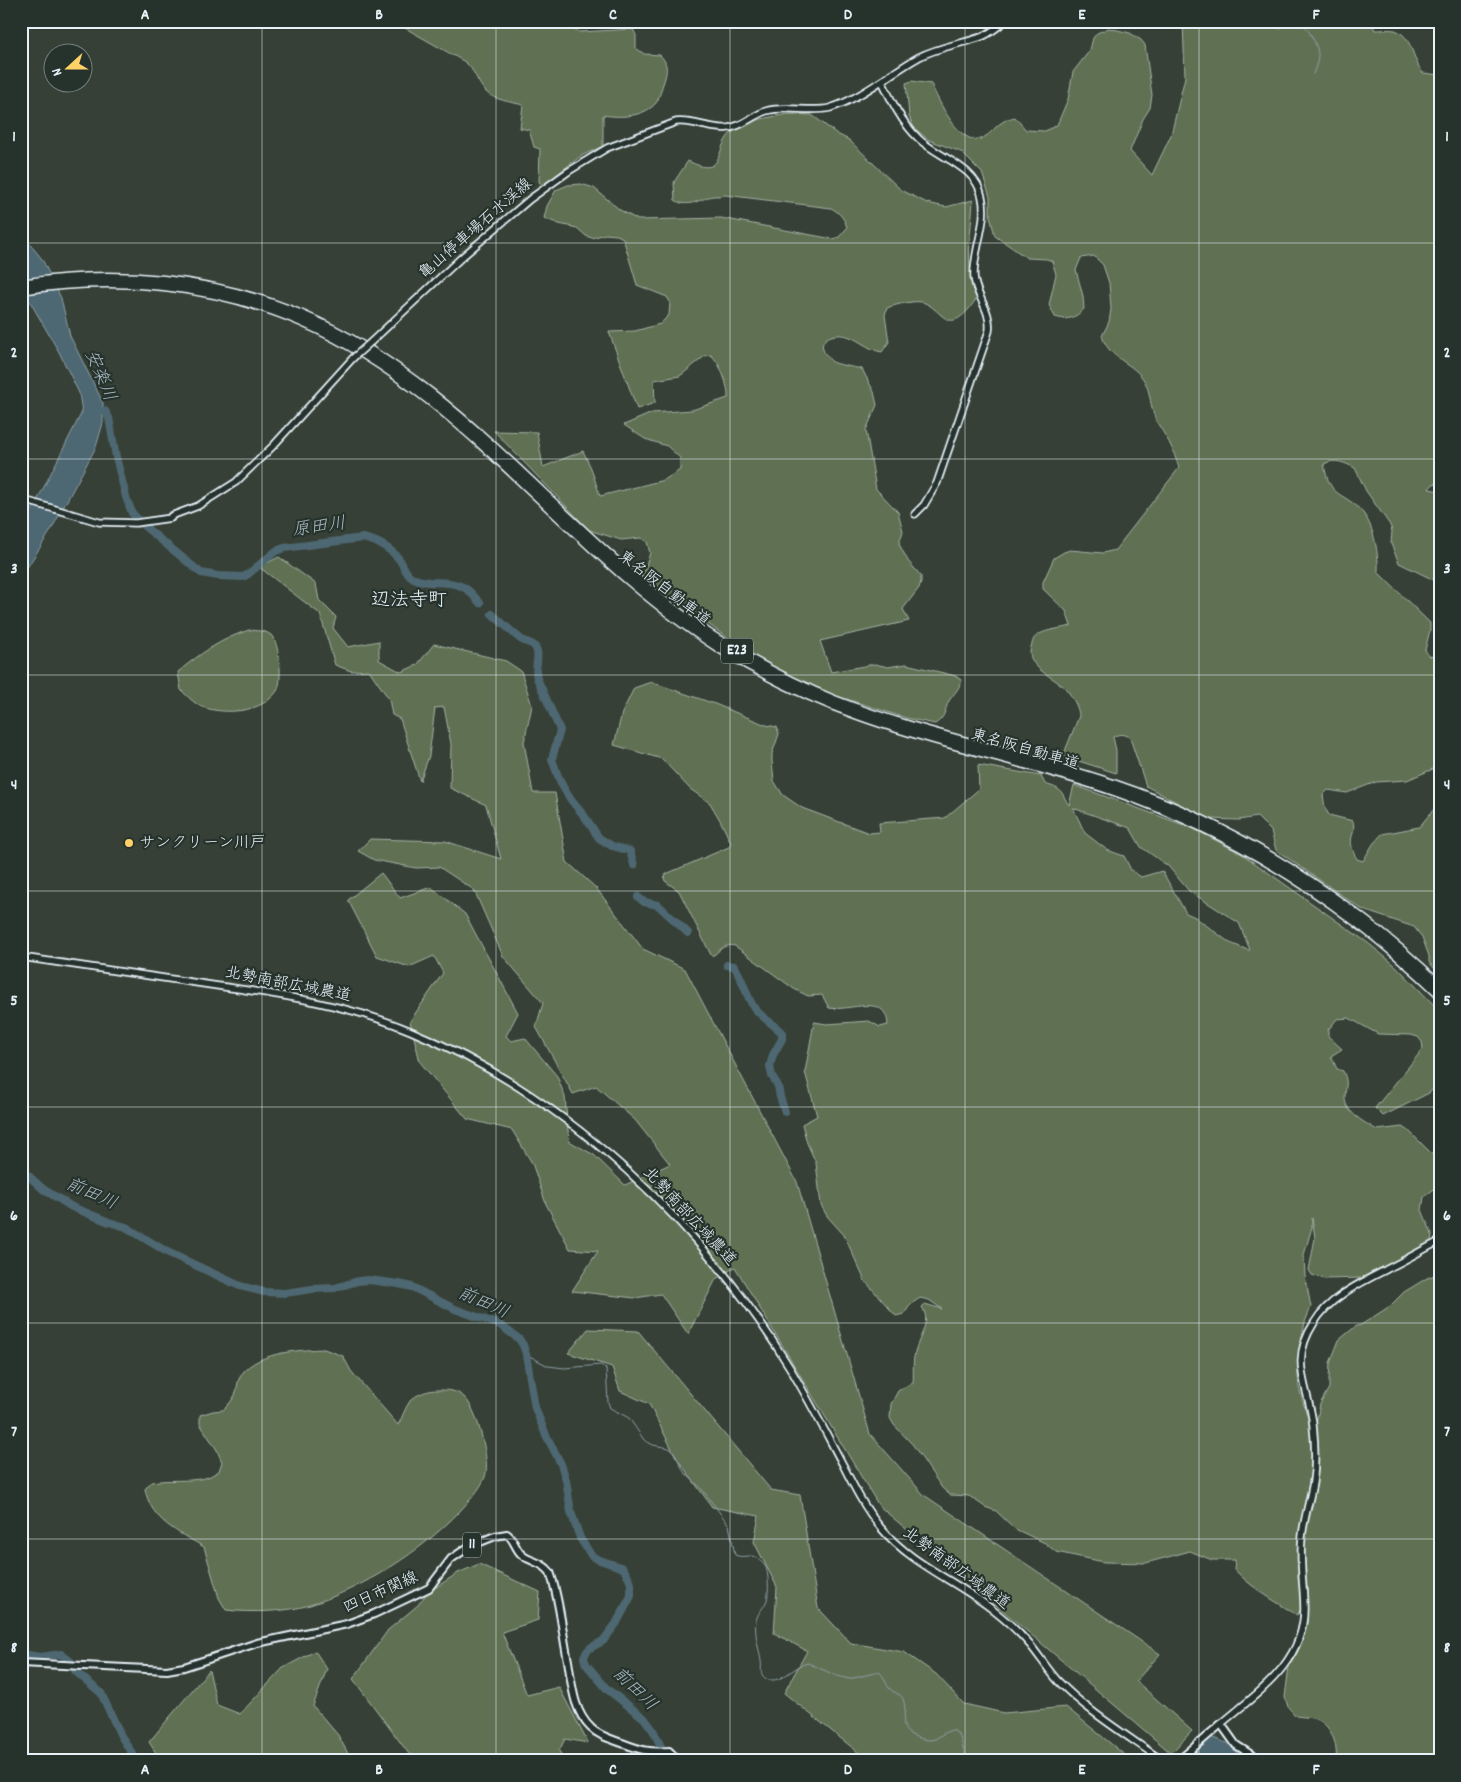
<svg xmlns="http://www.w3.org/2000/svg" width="1461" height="1782" viewBox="0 0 1461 1782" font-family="Dekko,'Klee One',sans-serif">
	<rect width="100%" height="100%" fill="#374036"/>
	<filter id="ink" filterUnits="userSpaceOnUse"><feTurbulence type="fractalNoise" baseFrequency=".02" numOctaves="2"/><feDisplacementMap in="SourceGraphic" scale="10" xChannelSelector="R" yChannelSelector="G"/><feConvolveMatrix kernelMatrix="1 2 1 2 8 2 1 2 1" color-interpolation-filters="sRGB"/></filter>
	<g filter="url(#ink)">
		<!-- green -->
		<path fill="#607153" stroke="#a4b1a6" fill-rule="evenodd" d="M 386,21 L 569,21 L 572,28 L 580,32 L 633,29 L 636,35 L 636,48 L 644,54 L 660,55 C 669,64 667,73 663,84 C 661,90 659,99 656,103 C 644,117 620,118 603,115 L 603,146 L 581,156 L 543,185 L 539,182 L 540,149 L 534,147 L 529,130 L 520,128 L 523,105 C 512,102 494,100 486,92 C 477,83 475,70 465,62 L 405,28 Z
			M 1183,21 L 1267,21 L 1280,29 L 1288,21 L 1371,21 L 1375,30 C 1381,30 1389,29 1395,30 C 1413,36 1412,60 1423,73 L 1440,75 L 1440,483 L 1433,484 L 1429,489 L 1440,491 L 1440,583 L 1399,563 L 1391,544 L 1392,531 L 1390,525 L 1366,491 L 1355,468 C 1345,463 1335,458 1324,464 C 1330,501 1344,490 1363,513 C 1374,526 1379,555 1378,572 L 1430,623 L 1430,630 L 1425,650 L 1429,656 L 1435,657 L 1440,652 L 1440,766 L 1407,780 L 1376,782 L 1347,793 L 1328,790 L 1323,795 L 1325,808 L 1329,815 L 1353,821 C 1356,831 1349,838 1352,847 C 1353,851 1355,856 1357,859 L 1363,861 L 1373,844 L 1382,834 L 1419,827 L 1440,802 L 1440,975 L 1429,962 L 1429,956 L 1422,937 L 1414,927 L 1363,910 L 1276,850 L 1271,831 L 1257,817 L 1239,820 L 1208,819 L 1146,786 L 1130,738 C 1124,734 1120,733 1113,737 L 1116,750 L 1116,773 L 1063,756 L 1079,716 C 1079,708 1072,696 1066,689 C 1054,676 1022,667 1032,644 C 1033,640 1034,637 1038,635 C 1047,629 1061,629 1071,626 L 1066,611 L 1043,589 L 1043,582 L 1054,558 L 1064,552 L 1070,550 L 1103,553 L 1115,550 L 1179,468 C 1176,459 1173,450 1169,442 C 1164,433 1156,423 1153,412 C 1150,402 1150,392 1145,382 C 1134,362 1109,360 1102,336 L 1109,322 L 1111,309 L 1109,283 L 1103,265 L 1094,256 L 1081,258 L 1076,270 L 1083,296 L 1084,309 C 1075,318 1068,321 1055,317 L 1049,305 L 1056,274 L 1052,261 L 1047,259 L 1027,258 L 995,236 L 990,216 L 990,197 L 982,173 L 961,152 L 929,140 L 914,128 L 909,116 L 906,83 L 912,81 L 931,84 C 938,99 960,149 983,138 C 991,134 996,125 1004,121 C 1007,119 1011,118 1015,117 L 1026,130 L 1045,131 L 1057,125 L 1068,99 L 1073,72 L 1090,50 L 1093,38 L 1097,33 L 1109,28 L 1130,33 L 1141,40 L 1145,45 L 1152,95 L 1150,108 L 1143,119 L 1130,151 L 1152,175 L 1171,135 L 1185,77 Z
			M 789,114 L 812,115 L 837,134 L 849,140 L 901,190 L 927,203 L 946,207 L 973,200 C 972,221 968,245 970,266 C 970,275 976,283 977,292 C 978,299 973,303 969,309 C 947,334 943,311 925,303 C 917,299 894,305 887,308 L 885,315 L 889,342 L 882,352 C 867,350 856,336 842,335 C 829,334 816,341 826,355 C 827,355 830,360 831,361 C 837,365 854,367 862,369 L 874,392 L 877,405 L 866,430 L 876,489 L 898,512 L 903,531 L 899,544 L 908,561 L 921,576 L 921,582 L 919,588 L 903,609 L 909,621 L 820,641 L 831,672 L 875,664 L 888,667 L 906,664 L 956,676 L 961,680 C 960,689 954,693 949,701 C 944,711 946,717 935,724 L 906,718 L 828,693 L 767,666 L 642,577 L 650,553 L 647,542 L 641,538 L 621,540 L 589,530 L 494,431 L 537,432 L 543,467 L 583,451 L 591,468 L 600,496 L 664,480 L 680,470 L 680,458 L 667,446 L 645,439 L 624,425 L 652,413 L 692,410 L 728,398 C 729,387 720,362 711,355 L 705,356 L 680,376 L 654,380 L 655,403 L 637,409 L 609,332 L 635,331 L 660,324 L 669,315 L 670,302 L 667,297 L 637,285 L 623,238 L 617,235 L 605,234 L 592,238 L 586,236 L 577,228 L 559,224 L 544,218 L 547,206 L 556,190 L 568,185 L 581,184 L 594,188 L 620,210 L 638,220 L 721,218 L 833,239 L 839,237 L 847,228 C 845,219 839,212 831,208 L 725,195 C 721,196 717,196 713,196 C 700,199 687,209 675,200 L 674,182 L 688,161 C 725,179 714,151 730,134 C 745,120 770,117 789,114 Z
			M 279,557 L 316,584 L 319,600 L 336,617 L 333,628 L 348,647 L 379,641 L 379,660 L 401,672 L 417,665 L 434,644 L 506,661 L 521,671 L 532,706 L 524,742 L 533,793 L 555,793 L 567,862 L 596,888 L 643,949 L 685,969 L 797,1182 L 870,1434 L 924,1495 L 1160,1654 L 1136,1681 L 1192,1731 L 1171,1753 L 879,1506 L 735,1267 L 716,1279 L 688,1334 L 661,1294 L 635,1298 L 572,1291 L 598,1251 L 570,1249 L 546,1204 L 532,1163 L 512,1130 L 467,1119 L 420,1062 L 410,1021 L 443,973 L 434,956 L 409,967 L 377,956 L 348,900 L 381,873 L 400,898 L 431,887 L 465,914 L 518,1013 L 506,1036 L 511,1041 L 525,1038 L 557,1076 L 565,1097 L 569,1141 L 594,1155 L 625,1185 L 670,1164 L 635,1120 L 596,1086 L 573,1094 L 536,1027 L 543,1003 L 503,956 L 474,890 L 439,867 L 416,868 L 374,860 L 358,851 L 370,839 L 445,841 L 501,859 L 486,805 L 450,788 L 451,744 L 444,707 L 435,708 L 429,756 L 420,781 L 400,719 L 392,715 L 389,699 L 369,670 L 351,671 L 335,665 L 320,614 L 259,567 Z
			M 249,630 C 256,631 265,630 271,635 C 280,644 283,681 277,691 C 262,713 225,715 202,707 C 195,704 187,696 181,690 L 178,672 C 199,654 223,638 249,630 Z
			M 651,682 L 715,704 L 766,725 L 777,727 L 779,734 L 772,754 L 772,761 L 774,781 L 783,795 L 802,808 L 869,833 L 880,832 L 879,823 L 945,818 L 979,789 L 978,765 L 1041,776 L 1045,784 C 1051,786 1059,788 1062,793 C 1065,797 1065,800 1069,805 L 1074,785 L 1192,828 L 1242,854 L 1368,943 L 1396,966 L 1440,1011 L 1440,1083 L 1429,1093 L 1383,1116 L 1375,1108 L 1423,1049 L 1422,1042 L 1418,1037 L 1411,1035 L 1378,1034 L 1349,1018 L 1337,1019 L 1328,1030 L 1328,1036 L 1342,1049 L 1331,1056 L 1337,1069 L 1343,1071 C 1349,1084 1345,1086 1345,1098 C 1345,1113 1366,1123 1377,1130 L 1402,1127 L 1408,1130 L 1438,1160 L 1440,1159 L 1440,1188 L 1434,1189 L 1424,1197 L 1422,1210 L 1432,1234 L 1431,1241 L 1364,1278 L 1324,1279 L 1312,1275 L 1309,1270 L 1315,1238 L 1312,1218 L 1312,1227 L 1304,1255 L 1305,1276 L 1311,1307 L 1305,1322 L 1298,1358 L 1298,1375 L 1299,1388 L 1310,1425 L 1316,1424 L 1320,1404 L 1329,1388 L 1329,1378 L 1330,1363 L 1339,1340 L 1356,1326 L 1361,1325 L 1390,1306 L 1404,1292 L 1427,1278 L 1440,1273 L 1440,1761 L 1336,1761 C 1338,1746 1332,1725 1316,1719 C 1310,1717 1302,1717 1296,1716 L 1288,1707 L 1285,1697 L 1289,1666 L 1297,1653 L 1303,1639 L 1307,1623 L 1307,1609 L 1301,1609 L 1297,1615 C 1275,1601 1251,1588 1234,1569 L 1235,1560 L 1212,1560 L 1190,1551 L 1146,1563 L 1104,1562 L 1056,1552 L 1045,1543 L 1015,1529 L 996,1511 L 985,1507 L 969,1496 L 950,1495 L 942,1488 L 913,1445 L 894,1425 L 890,1418 L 891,1404 L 898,1391 L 913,1382 C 914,1373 912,1362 915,1353 C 918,1337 932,1322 922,1307 L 925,1304 L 942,1309 L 929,1300 L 920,1298 L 911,1304 L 904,1314 L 896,1316 L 865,1281 L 844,1235 L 827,1216 L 821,1205 L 816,1163 L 807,1143 L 802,1124 L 817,1116 L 805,1072 L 814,1022 L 827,1024 L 869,1021 L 880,1027 L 888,1025 C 886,992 850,1012 829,1008 L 822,995 L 808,996 L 794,989 L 735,946 C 725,944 722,948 714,955 L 711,955 L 679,891 L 665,881 L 664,878 L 666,874 L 729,847 L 731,843 L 720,820 L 710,803 L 690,789 L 662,759 L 614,745 L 622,713 L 634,688 ZM 1073,808 L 1130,828 L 1141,847 L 1168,866 L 1189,891 L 1239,923 L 1250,950 L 1248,950 L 1230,943 L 1195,917 L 1186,913 L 1162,871 L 1141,877 L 1131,870 L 1124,856 L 1107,850 L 1085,833 Z
			M 588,1329 L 638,1331 L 771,1490 L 800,1495 L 818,1608 L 851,1643 L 904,1652 L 936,1674 L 964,1704 L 1004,1713 L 1066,1707 L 1132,1761 L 869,1761 L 784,1693 L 807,1651 L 774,1633 L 777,1587 L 754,1542 L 759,1516 L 712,1507 L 676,1457 L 649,1404 L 620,1391 L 612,1367 L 568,1353 Z
			M 324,1349 L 343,1356 L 351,1371 L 398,1425 C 402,1418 405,1408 410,1401 C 416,1394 429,1390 437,1390 C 448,1390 457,1390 465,1398 C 477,1409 491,1462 485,1477 C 480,1490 469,1501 460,1511 C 421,1552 364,1588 310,1605 C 286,1612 251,1613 226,1610 L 219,1598 L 204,1547 C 178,1532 151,1521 145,1489 L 151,1482 C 168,1479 187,1482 205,1478 C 210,1477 215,1473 219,1471 L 222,1462 L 217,1450 L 200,1424 L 200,1415 L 213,1411 L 223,1410 C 227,1406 233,1400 235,1395 C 237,1390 237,1384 239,1379 C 251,1352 299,1350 324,1349 Z
			M 479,1564 L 540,1592 L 538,1620 L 502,1632 L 527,1695 L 559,1687 L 588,1743 L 565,1739 L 559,1751 L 565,1761 L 432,1761 L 409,1754 L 353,1679 L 388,1630 L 418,1605 L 427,1593 L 458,1573 Z
			M 315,1651 L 327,1669 L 313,1706 L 338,1735 L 352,1761 L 161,1761 L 149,1742 L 209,1670 L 217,1705 L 240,1714 L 283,1668 Z"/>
		<!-- water -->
		<path fill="#4e6772" stroke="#8c9ea8" d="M 21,233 L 42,259 L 61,298 L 70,336 L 103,403 L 103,423 L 96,447 L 50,532 L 21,577 L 21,532 L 82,412 L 79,393 L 59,352 L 21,286 Z
			M 1210,1737 L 1227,1743 L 1241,1756 L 1239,1761 L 1185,1761 Z"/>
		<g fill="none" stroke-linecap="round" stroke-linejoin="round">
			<!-- stream -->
			<path stroke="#8c9ea8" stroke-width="1" d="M 1297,21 C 1305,25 1307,28 1311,35 C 1320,52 1320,56 1313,74
				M 526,1354 L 548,1366 L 564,1368 L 601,1365 L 606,1369 L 608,1402 L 610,1408 L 629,1418 L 644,1440 L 653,1445 L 669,1448 L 674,1452 L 684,1472 L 701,1488 L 729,1525 L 735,1555 C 747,1560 752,1549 765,1566 C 769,1571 769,1593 767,1600 C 765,1607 758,1612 756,1620 C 754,1635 759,1647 761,1661 C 762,1666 760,1672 763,1676 C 765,1678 767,1680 770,1680 C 783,1682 795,1665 808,1663 L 837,1676 L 849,1679 L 879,1672 C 885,1676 885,1684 890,1689 C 895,1694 902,1693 904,1702 C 907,1714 899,1724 908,1733 C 915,1737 927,1742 935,1739 C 941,1736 945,1731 953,1730 C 966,1737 959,1753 971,1761"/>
			<!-- river -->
			<path stroke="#4e6772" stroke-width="8" d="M 99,411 L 105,411 L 109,418 L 116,457 L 126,497 L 132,513 L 144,526 L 201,573 L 218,576 L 243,577 L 247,575 L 276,551 L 284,548 L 363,538 C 377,541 390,548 399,559 C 403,564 405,572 410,576 C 426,587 447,578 463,587 C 470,590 475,598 480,603
				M 492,614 C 502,622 511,632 522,640 C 528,643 535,643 537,651 C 539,660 534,669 537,678 L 560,730 L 552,759 L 558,776 L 563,787 L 571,800 L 585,817 L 599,838 L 612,846 L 630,851 L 634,865
				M 638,897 L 644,902 L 658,905 L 688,933
				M 727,965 L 734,966 C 743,978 745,993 753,1006 C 760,1017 773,1023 782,1033 L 782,1039 L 773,1055 L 770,1066 L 772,1076 L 778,1086 L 780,1097 L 785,1112
				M 21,1169 L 43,1189 L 72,1207 L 109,1222 L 126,1227 L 167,1252 L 240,1286 L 264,1292 L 285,1293 L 312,1289 L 335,1288 L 358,1281 L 369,1280 L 399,1284 L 412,1287 L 455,1309 L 500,1325 L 519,1339 L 523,1345 L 526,1354 L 535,1408 L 546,1435 L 561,1464 L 566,1480 L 571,1512 L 580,1538 L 591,1555 L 597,1559 L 623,1568 L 629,1578 L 631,1584 L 631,1596 L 616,1624 L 603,1641 L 590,1648 L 585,1654 L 584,1658 L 586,1664 L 607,1689 L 644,1718 L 653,1730 L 668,1761
				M 21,1654 L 40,1657 L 61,1654 L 70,1661 L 76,1672 L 101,1693 L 121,1736 L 137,1761"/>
			<defs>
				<path id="secondary" d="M 882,81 C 892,102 902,123 919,139 C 939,158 976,166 982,197 C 988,223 973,250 974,276 C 975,296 992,310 989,331 L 937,483 L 924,505 L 915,514
					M 371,342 L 462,257 L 530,199 L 569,171 L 607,148 L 676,122 C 694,120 710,130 728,128 C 742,127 753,115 766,111 C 787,105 810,113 830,108 C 860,99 892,72 919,57 C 938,47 961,44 981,37 C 990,34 998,26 1006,21
					M 21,492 L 24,500
					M 21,509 L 24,500 L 99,522 L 136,523 L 171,518 L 171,516 L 198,506 L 236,482 L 273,446 L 353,358
					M 21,957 C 87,967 152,976 218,986 C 284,995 349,1005 411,1031 C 568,1096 702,1224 790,1368 C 809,1400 826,1433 843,1465 C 854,1487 865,1509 881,1528 C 912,1565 957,1581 993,1610 C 1007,1621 1020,1633 1031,1646 C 1040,1657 1048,1670 1058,1681 C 1088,1712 1128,1736 1163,1761
					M 1221,1724 C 1257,1693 1304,1663 1304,1609 C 1304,1585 1299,1561 1302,1537 C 1304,1518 1310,1500 1313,1482 C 1316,1463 1315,1443 1313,1425 C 1309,1386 1288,1363 1314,1323 C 1331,1295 1365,1281 1393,1266 C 1409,1258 1424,1249 1440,1241"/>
				<path id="primary" d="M 21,1663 L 167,1670 L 184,1667 L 257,1643 L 347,1624 L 374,1614 L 429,1588 L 451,1559 L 470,1546 L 495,1536 L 507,1534 C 514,1539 515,1548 521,1554 C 529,1562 542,1561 550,1572 C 560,1600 562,1632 568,1661 C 572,1684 573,1711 591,1728 C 599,1736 611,1739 622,1743 C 640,1750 650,1753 669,1751 L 679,1761
					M 1178,1761 L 1221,1724 L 1236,1745 L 1261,1761"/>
				<path id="highway" d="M 21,284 C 116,269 213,278 302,315 C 471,386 572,550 725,644 C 760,666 797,685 834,700 C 925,736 1023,753 1116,785 C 1237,826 1347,897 1440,985
					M 21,290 C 115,275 214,284 302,322 C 467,393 568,553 719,648 C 763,675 810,698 858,715 C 943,746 1032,762 1117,792 C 1238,834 1347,905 1440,994"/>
			</defs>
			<!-- secondary casing -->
			<use href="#secondary" stroke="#e8f1f8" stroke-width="9"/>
			<!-- primary casing -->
			<use href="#primary" stroke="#e8f1f8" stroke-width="10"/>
			<!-- highway casing -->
			<use href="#highway" stroke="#e8f1f8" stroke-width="11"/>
			<!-- secondary -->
			<use href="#secondary" stroke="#26332d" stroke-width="5.5"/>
			<!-- primary -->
			<use href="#primary" stroke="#26332d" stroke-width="6"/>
			<!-- highway -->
			<use href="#highway" stroke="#26332d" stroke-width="8"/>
			<defs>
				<path id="secondary-bridge" d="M 353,358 L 371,342"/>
			</defs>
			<!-- secondary-bridge casing -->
			<use href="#secondary-bridge" stroke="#e8f1f8" stroke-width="9" stroke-linecap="butt"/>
			<!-- secondary-bridge -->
			<use href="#secondary-bridge" stroke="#26332d" stroke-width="5.5"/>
		</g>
	</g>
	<!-- grid -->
	<path fill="none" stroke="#e8f1f8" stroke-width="1" stroke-opacity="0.55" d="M 262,21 L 262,1761M 496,21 L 496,1761M 730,21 L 730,1761M 965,21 L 965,1761M 1199,21 L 1199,1761M 21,243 L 1440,243M 21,459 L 1440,459M 21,675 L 1440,675M 21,891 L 1440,891M 21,1107 L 1440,1107M 21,1323 L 1440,1323M 21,1539 L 1440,1539"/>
	<!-- markers -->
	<circle fill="#ffd166" stroke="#26332d" stroke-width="2" cx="129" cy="843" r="5"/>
	<g text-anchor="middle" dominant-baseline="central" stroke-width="4.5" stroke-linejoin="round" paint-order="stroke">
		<!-- shield labels -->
		<g fill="#26332d" stroke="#aeb8bb" stroke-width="1">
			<rect x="721" y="638.5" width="32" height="25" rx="4"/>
			<rect x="463" y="1532.5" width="18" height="25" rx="4"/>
		</g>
		<g font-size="15" font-weight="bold" fill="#e8f1f8">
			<text x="737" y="651">E23</text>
			<text x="472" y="1545">11</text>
		</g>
		<!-- street labels -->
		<g font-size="16" fill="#e8f1f8" stroke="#26332d">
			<text transform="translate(476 229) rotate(-41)">亀山停車場石水渓線</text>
			<text transform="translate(664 589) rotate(38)">東名阪自動車道</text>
			<text transform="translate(1025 750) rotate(16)">東名阪自動車道</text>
			<text transform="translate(288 985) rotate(11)">北勢南部広域農道</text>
			<text transform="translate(689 1217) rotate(47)">北勢南部広域農道</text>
			<text transform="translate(956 1569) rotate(36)">北勢南部広域農道</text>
			<text transform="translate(381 1593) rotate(-24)">四日市関線</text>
		</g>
		<!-- poi labels -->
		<g font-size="16" fill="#e8f1f8" stroke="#26332d" text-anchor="start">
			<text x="139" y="843">サンクリーン川戸</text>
		</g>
		<!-- water labels -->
		<g font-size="18" font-style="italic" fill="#aabac2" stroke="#26332d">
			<text transform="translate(99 376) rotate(67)">安楽川</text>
			<text transform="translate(319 528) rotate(-8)">原田川</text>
			<text transform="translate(91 1195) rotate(24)">前田川</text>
			<text transform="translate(483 1304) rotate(24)">前田川</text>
			<text transform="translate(634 1690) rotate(44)">前田川</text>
		</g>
		<!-- quarter labels -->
		<g font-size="19" fill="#e8f1f8" stroke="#26332d">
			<text x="409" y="601">辺法寺町</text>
		</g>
	</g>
	<!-- margin -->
	<rect width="1461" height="1782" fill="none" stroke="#26332d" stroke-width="55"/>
	<!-- north arrow -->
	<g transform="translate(68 68) rotate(249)"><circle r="24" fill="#26332d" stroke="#747f7e"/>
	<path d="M0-4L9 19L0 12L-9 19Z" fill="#ffd166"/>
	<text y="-8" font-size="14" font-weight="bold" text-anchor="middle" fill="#e8f1f8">N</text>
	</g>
	<rect x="28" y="28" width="1406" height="1726" fill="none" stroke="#e8f1f8" stroke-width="2"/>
	<g font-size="16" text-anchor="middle" font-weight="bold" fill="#e8f1f8">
		<text x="145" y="19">A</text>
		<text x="379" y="19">B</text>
		<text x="613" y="19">C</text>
		<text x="848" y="19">D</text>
		<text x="1082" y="19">E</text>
		<text x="1316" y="19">F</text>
		<text x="14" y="141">1</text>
		<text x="1447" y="141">1</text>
		<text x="14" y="357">2</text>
		<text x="1447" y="357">2</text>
		<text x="14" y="573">3</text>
		<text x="1447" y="573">3</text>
		<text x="14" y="789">4</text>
		<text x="1447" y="789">4</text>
		<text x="14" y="1005">5</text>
		<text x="1447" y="1005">5</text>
		<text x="14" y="1220">6</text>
		<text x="1447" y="1220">6</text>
		<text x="14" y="1436">7</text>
		<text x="1447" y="1436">7</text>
		<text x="14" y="1652">8</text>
		<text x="1447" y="1652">8</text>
		<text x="145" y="1774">A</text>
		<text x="379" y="1774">B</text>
		<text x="613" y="1774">C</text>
		<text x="848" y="1774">D</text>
		<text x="1082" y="1774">E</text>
		<text x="1316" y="1774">F</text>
	</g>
</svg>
